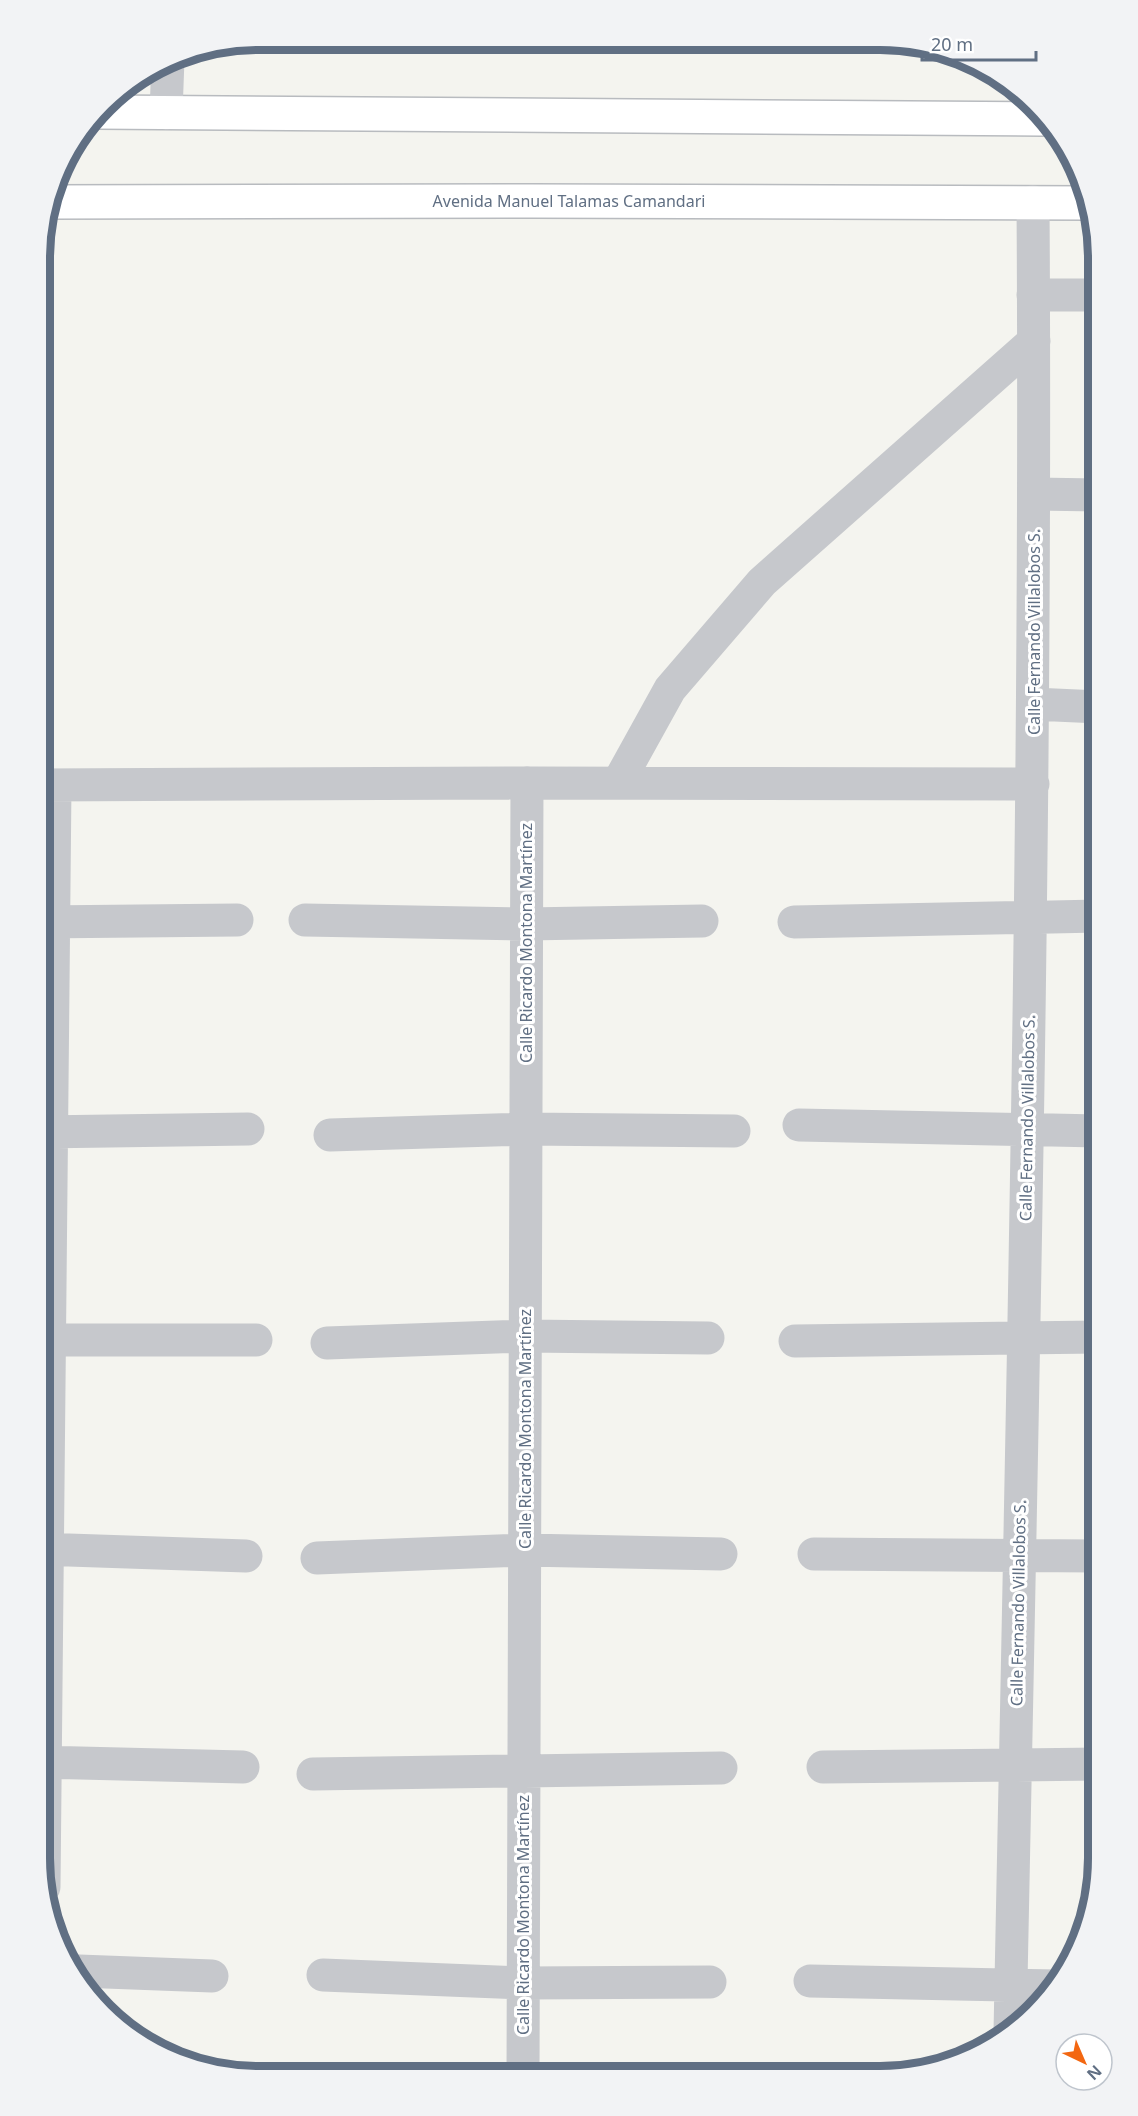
<svg xmlns="http://www.w3.org/2000/svg" width="1138" height="2116" viewBox="0 0 1138 2116" font-family="'Noto Sans',sans-serif">
	<rect width="100%" height="100%" fill="#f4f4ef"/>
	<g fill="none" stroke-linecap="round" stroke-linejoin="round">
		<defs>
			<path id="major" d="M 98,112 L 1042,119
				M 49,202 L 532,201 L 1090,203"/>
		</defs>
		<!-- major casing -->
		<use href="#major" stroke="#b8bbbf" stroke-width="36"/>
		<!-- minor -->
		<path stroke="#c6c8cc" stroke-width="33" d="M 166,113 L 168,59
			M 1033,295 L 1099,295
			M 1034,494 L 1099,495
			M 1033,704 L 1099,707
			M 618,783 L 670,689 L 762,582 L 1034,341
			M 40,785 L 527,783 L 1033,784
			M 305,920 L 526,924 L 702,921
			M 40,922 L 237,920
			M 794,922 L 1099,916
			M 799,1125 L 1099,1131
			M 40,1132 L 248,1129
			M 330,1135 L 526,1129 L 734,1131
			M 40,1340 L 256,1340
			M 795,1341 L 1099,1337
			M 327,1343 L 525,1336 L 708,1338
			M 39,1549 L 246,1556
			M 814,1554 L 1099,1556
			M 317,1558 L 525,1550 L 721,1554
			M 39,1762 L 243,1767
			M 823,1767 L 1099,1764
			M 313,1774 L 721,1768
			M 44,1887 L 55,785
			M 79,1971 L 212,1976
			M 323,1975 L 523,1983 L 710,1982
			M 810,1981 L 1057,1986
			M 1010,2033 C 1022,1423 1037,813 1033,202
			M 523,2076 L 527,783"/>
		<!-- major -->
		<use href="#major" stroke="#fff" stroke-width="33"/>
	</g>
	<g text-anchor="middle" dominant-baseline="central" stroke-width="6" stroke-linejoin="round" paint-order="stroke">
		<!-- street labels -->
		<g font-size="16" fill="#606f83" stroke="#fff">
			<text x="569" y="201">Avenida Manuel Talamas Camandari</text>
			<text transform="translate(1034 632) rotate(-90)">Calle Fernando Villalobos S.</text>
			<text transform="translate(526 943) rotate(-90)">Calle Ricardo Montona Martínez</text>
			<text transform="translate(1027 1118) rotate(-89)">Calle Fernando Villalobos S.</text>
			<text transform="translate(525 1429) rotate(-90)">Calle Ricardo Montona Martínez</text>
			<text transform="translate(1018 1603) rotate(-89)">Calle Fernando Villalobos S.</text>
			<text transform="translate(523 1915) rotate(-90)">Calle Ricardo Montona Martínez</text>
		</g>
	</g>
	<!-- crop -->
	<path d="M0 0H1138V2116H0ZM258 50H880A208 208 0 0 1 1088 258V1858A208 208 0 0 1 880 2066H258A208 208 0 0 1 50 1858V258A208 208 0 0 1 258 50Z" fill="#f2f3f5" fill-rule="evenodd"/>
	<path fill="none" stroke="#606f83" stroke-width="8" d="M258 50H880A208 208 0 0 1 1088 258V1858A208 208 0 0 1 880 2066H258A208 208 0 0 1 50 1858V258A208 208 0 0 1 258 50Z"/>
	<!-- north arrow -->
	<g transform="translate(1084 2062) rotate(136)"><circle r="28" fill="#ffffff" stroke="#bfc5cd" stroke-width="1.5"/>
	<path d="M0-4.5L10 22L0 15L-10 22Z" fill="#f36711"/>
	<text y="-9" font-size="16" font-weight="bold" text-anchor="middle" fill="#606f83">N</text>
	</g>
	<!-- scale -->
	<path d="M922 51v9h114v-9" fill="none" stroke="#606f83" stroke-width="3"/>
	<text x="931" y="51" font-size="18" fill="#606f83" stroke="#ffffff" stroke-width="4.5" paint-order="stroke">20 m</text>
</svg>
